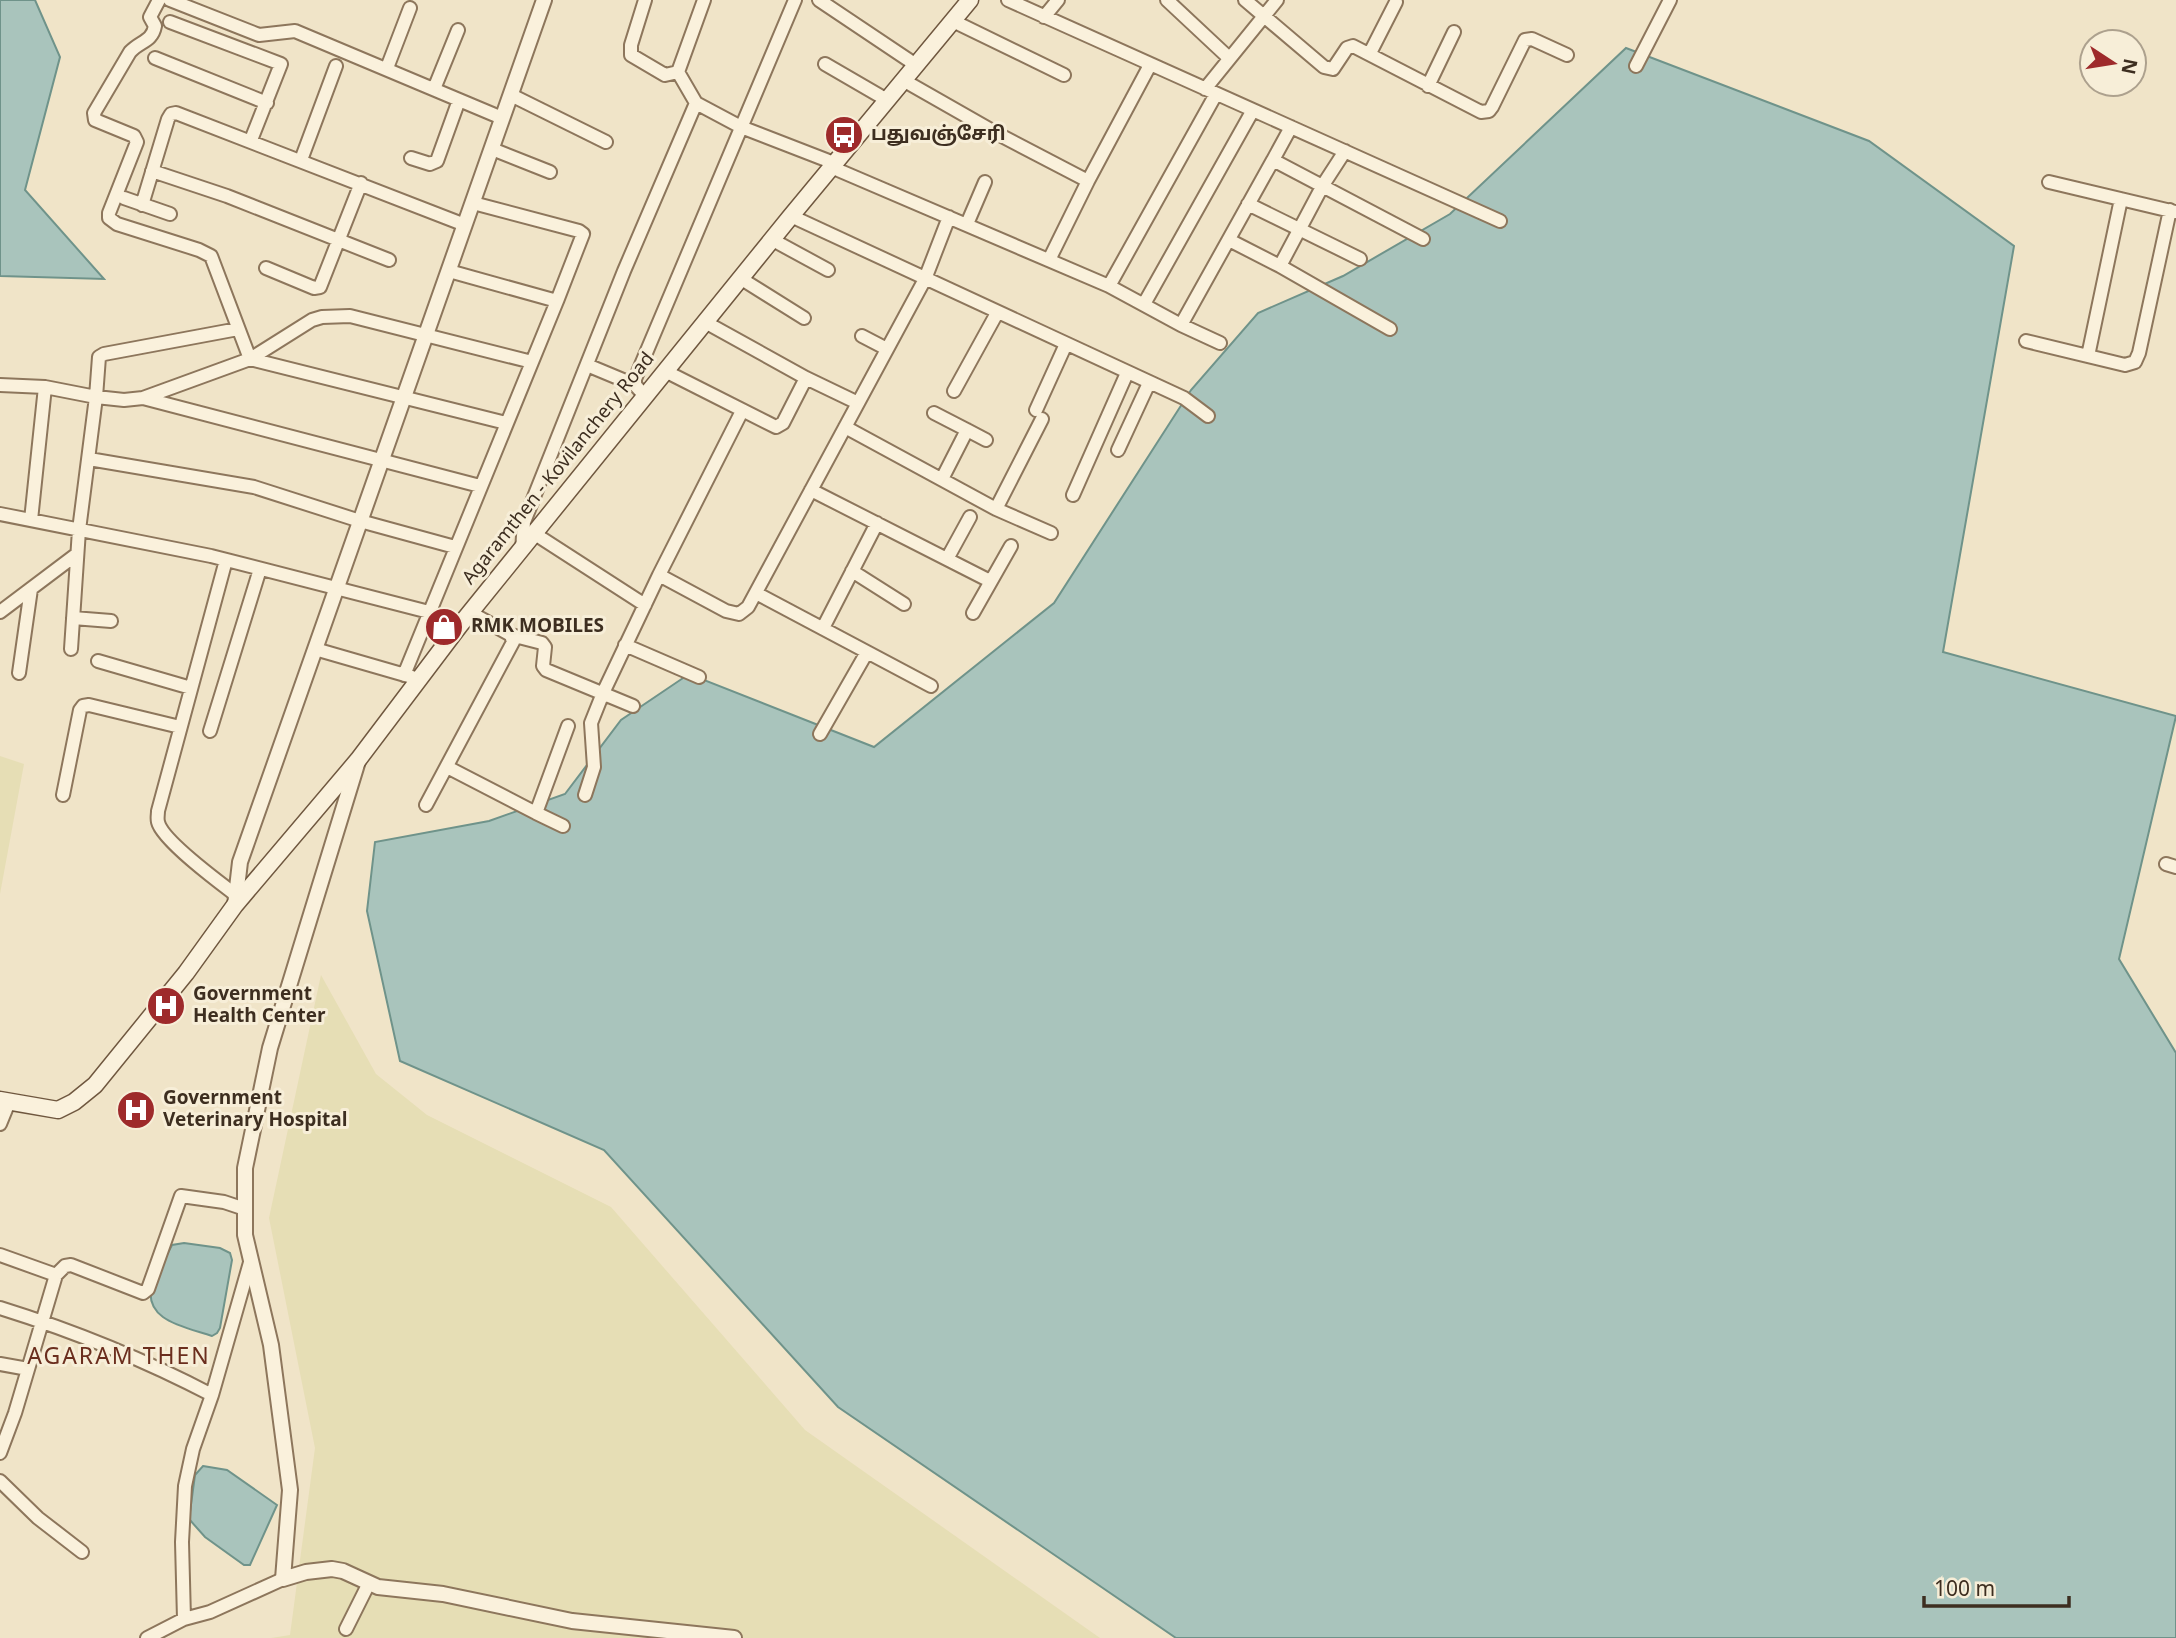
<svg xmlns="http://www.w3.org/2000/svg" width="2176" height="1638" viewBox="0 0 2176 1638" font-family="Georgia,'Noto Sans Tamil',serif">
	<rect width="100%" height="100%" fill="#f0e4c8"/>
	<!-- farmland -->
	<path fill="#e6deb5" d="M 0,756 L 24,764 L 0,894 Z
		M 321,975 L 376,1074 L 427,1115 L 611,1207 L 805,1430 L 1100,1638 L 271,1638 L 290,1635 L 315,1448 L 269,1218 Z"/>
	<!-- water -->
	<path fill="#a9c4bc" stroke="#6f938a" stroke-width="2" d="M 0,0 L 35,0 L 60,57 L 25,190 L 104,279 L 0,276 Z
		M 1626,48 L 1869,141 L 2014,246 L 1943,652 L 2176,716 L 2119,959 L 2176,1053 L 2176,1638 L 1176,1638 L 838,1407 L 604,1150 L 400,1061 L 367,911 L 375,842 L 489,821 L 565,794 L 621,720 L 689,674 L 874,747 L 1054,603 L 1191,390 L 1258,313 L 1343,276 L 1450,214 Z
		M 184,1243 L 220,1248 L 230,1253 L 232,1260 L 220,1328 L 217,1333 L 212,1336 C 186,1327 142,1321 152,1284 L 172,1245 Z
		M 203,1466 L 227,1470 L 277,1505 L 250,1565 L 244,1565 L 205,1537 L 189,1519 L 195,1475 Z"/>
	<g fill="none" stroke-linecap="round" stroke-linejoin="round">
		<defs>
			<path id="minor" d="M 159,0 L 150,17 L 155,26 C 152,42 140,41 130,52 L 94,113 L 95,120 L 134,136 L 137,142 L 109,213 L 109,218 L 117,224 L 199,250 L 211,256 L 250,359
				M 170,0 L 259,35 L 295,31 L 502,118
				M 645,0 L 631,45 L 631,55 L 665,75 L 678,72 L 704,0
				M 819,0 L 916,65
				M 1008,0 L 1500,221
				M 1167,0 L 1229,58
				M 1245,0 L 1324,67 L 1333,69 L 1347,48 L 1353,46 L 1481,112 L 1489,111 L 1492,107 L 1525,40 L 1532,39 L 1567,55
				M 1044,17 L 1058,0
				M 953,21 L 1064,75
				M 170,22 L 281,64 L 251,140
				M 1370,53 L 1396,2
				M 155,58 L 267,103
				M 825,64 L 887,100
				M 1636,66 L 1670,0
				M 387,68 L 410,8
				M 678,72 L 696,103
				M 903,80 L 996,133 L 1088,181 L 1150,65
				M 1428,86 L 1454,32
				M 434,89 L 458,30
				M 1205,89 L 1277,0
				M 511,95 L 606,142
				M 492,149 L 550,172
				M 411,158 L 430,164 L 437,161 L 459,100
				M 301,160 L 336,66
				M 1273,160 L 1291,127
				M 831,167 L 1109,286 L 1181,325 L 1220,343
				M 152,171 L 227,196 L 389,260
				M 2049,182 L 2175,212
				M 124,198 L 170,214
				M 473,203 L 579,231 L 583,234 L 557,301
				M 1248,204 L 1360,259
				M 142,205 L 168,119 L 171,114 L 176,113 L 465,225
				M 791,216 L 1184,398 L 1208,416
				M 967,224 L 985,182
				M 771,239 L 828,270
				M 1229,240 L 1280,266 L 1390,329
				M 1049,260 L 1088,181
				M 1280,266 L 1323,185 L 1345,151
				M 266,268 L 314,288 L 320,287 L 361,183
				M 740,278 L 804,318
				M 1109,286 L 1216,94
				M 1144,304 L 1253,110
				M 705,322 L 806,378 L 858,403
				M 1181,325 L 1273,160 L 1423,239
				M 862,336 L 887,349
				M 2026,341 L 2125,365 L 2135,362 L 2139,353 L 2170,210
				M 2088,356 L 2121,199
				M 250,359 L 506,423
				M 587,365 L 635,385
				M 665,371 L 776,427 L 783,423 L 806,378
				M 0,385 L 45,387 L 96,397 L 99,357 L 104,354 L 238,329
				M 954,391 L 997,313
				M 645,396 L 635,385 L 635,379 L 795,0
				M 143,398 L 480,486
				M 1036,410 L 1066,344
				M 934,413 L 967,430
				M 845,427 L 996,509 L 1051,533
				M 1118,450 L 1149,383
				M 89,459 L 254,487 L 360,521 L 455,547
				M 942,479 L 967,430 L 986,440
				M 811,490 L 990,581
				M 1073,495 L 1127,373
				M 996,509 L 1042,419
				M 0,514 L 211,556 L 429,612 L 460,625
				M 31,520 L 45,387
				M 535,534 L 645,605
				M 522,550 L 524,522 L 624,271 L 696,103 L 741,127 L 834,163
				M 947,559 L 970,517
				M 226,560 L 158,811 C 158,815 157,818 158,822 C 162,840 220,883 236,895
				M 852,571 L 904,604
				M 659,575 L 742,411
				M 756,593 L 931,686
				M 0,612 L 77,554
				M 973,613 L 1011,546
				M 73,618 L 111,621
				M 823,628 L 877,523
				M 511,635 L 542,643 L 545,647 L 543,666 L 546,670 L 633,706
				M 625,645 L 699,677
				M 71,649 L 79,530 L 96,397 L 124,400 L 143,398 L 250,359 L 312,320 L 322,317 L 350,316 L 532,362
				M 315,649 L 412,677
				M 98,661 L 191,688
				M 19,673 L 31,589
				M 404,675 L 557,301 L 449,271
				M 210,731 L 260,569
				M 820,734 L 867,652
				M 447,767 L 536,813 L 568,726
				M 63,795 L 80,710 L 83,706 L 89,705 L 180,727
				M 585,795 L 594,767 L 591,723 L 603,693 L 659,575 L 726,611 L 739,614 L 748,607 L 925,279 L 949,217
				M 426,805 L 513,642 L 511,635 L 471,613
				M 536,813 L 563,826
				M 2166,864 L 2176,867
				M 0,1124 L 9,1102
				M 0,1255 L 56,1275 L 15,1413 L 0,1453
				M 56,1275 L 65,1266 L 71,1265 L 143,1293 L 148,1289 L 181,1196 L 224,1202 L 245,1209
				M 0,1308 C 74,1331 143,1359 212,1395
				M 0,1364 L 28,1369
				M 0,1481 L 38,1518 L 82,1552
				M 184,1619 L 182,1542 L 185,1486 L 193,1449 L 212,1395 L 251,1259
				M 346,1629 L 369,1583
				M 147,1638 L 184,1619 L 210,1612 L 283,1579"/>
			<path id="tertiary" d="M 358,761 L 270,1048 L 245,1168 L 245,1235 L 271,1345 L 290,1490 L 283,1579 L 306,1572 L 332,1569 L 343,1571 L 378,1587 L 443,1594 L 572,1621 L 734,1638
				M 235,905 L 240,862 L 544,0"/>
			<path id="secondary" d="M 0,1100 L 58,1110 L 74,1102 L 95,1085 L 186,973 L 235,905 L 358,760 L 460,625 L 791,216 L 970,0"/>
		</defs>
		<!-- minor casing -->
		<use href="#minor" stroke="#8d765c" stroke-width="16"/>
		<!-- tertiary casing -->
		<use href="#tertiary" stroke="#8d765c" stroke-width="18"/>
		<!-- secondary casing -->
		<use href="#secondary" stroke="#6f573f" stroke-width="19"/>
		<!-- minor -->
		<use href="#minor" stroke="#faf1dc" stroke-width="12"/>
		<!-- tertiary -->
		<use href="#tertiary" stroke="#faf1dc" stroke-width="14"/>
		<!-- secondary -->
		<use href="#secondary" stroke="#faf1dc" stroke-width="16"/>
	</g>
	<!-- icons -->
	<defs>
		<symbol id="bus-disc" viewBox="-11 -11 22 22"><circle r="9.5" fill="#9e2a2b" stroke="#f7eed8"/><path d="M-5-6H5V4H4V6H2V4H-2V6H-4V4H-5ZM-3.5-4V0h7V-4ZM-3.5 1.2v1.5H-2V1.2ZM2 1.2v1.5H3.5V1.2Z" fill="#fff"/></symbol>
		<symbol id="shop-disc" viewBox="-11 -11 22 22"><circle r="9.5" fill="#9e2a2b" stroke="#f7eed8"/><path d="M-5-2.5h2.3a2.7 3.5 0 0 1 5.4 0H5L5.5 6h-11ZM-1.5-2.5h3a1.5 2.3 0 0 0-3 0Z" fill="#fff"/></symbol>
		<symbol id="hospital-disc" viewBox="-11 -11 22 22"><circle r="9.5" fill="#9e2a2b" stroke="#f7eed8"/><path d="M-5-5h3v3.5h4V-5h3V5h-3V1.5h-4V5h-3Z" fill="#fff"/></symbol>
	</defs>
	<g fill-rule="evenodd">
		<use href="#bus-disc" x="822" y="113" width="44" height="44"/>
		<use href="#shop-disc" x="422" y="605" width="44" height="44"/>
		<use href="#hospital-disc" x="144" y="984" width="44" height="44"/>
		<use href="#hospital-disc" x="114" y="1088" width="44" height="44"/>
	</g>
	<g text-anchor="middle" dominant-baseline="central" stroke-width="6" stroke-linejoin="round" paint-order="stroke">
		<!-- poi labels -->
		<g font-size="19" font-weight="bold" fill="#3d2e20" stroke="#f7eed8" text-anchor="start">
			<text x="871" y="135">பதுவஞ்சேரி</text>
			<text x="471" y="627">RMK MOBILES</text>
			<text x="193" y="995">Government<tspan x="193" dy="22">Health Center</tspan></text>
			<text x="163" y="1099">Government<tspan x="163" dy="22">Veterinary Hospital</tspan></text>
		</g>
		<!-- street labels -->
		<g font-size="19" fill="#3d2e20" stroke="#f7eed8">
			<text transform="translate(559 469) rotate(-51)">Agaramthen - Kovilanchery Road</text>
		</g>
		<!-- quarter labels -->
		<g font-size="23" letter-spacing="2" fill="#6b2e1e" stroke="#f7eed8">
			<text x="119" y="1358">AGARAM THEN</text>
		</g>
	</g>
	<!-- north arrow -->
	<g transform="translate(2113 63) rotate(102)"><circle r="33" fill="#f7eed8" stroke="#ada18e" stroke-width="2"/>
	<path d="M0-5L12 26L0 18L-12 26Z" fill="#9e2a2b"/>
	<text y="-10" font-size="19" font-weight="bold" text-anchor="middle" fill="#3d2e20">N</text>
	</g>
	<!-- scale -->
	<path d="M1924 1596v10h145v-10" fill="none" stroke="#3d2e20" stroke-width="3.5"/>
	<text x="1934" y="1596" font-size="21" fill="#3d2e20" stroke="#f7eed8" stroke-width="5" paint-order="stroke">100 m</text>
</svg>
